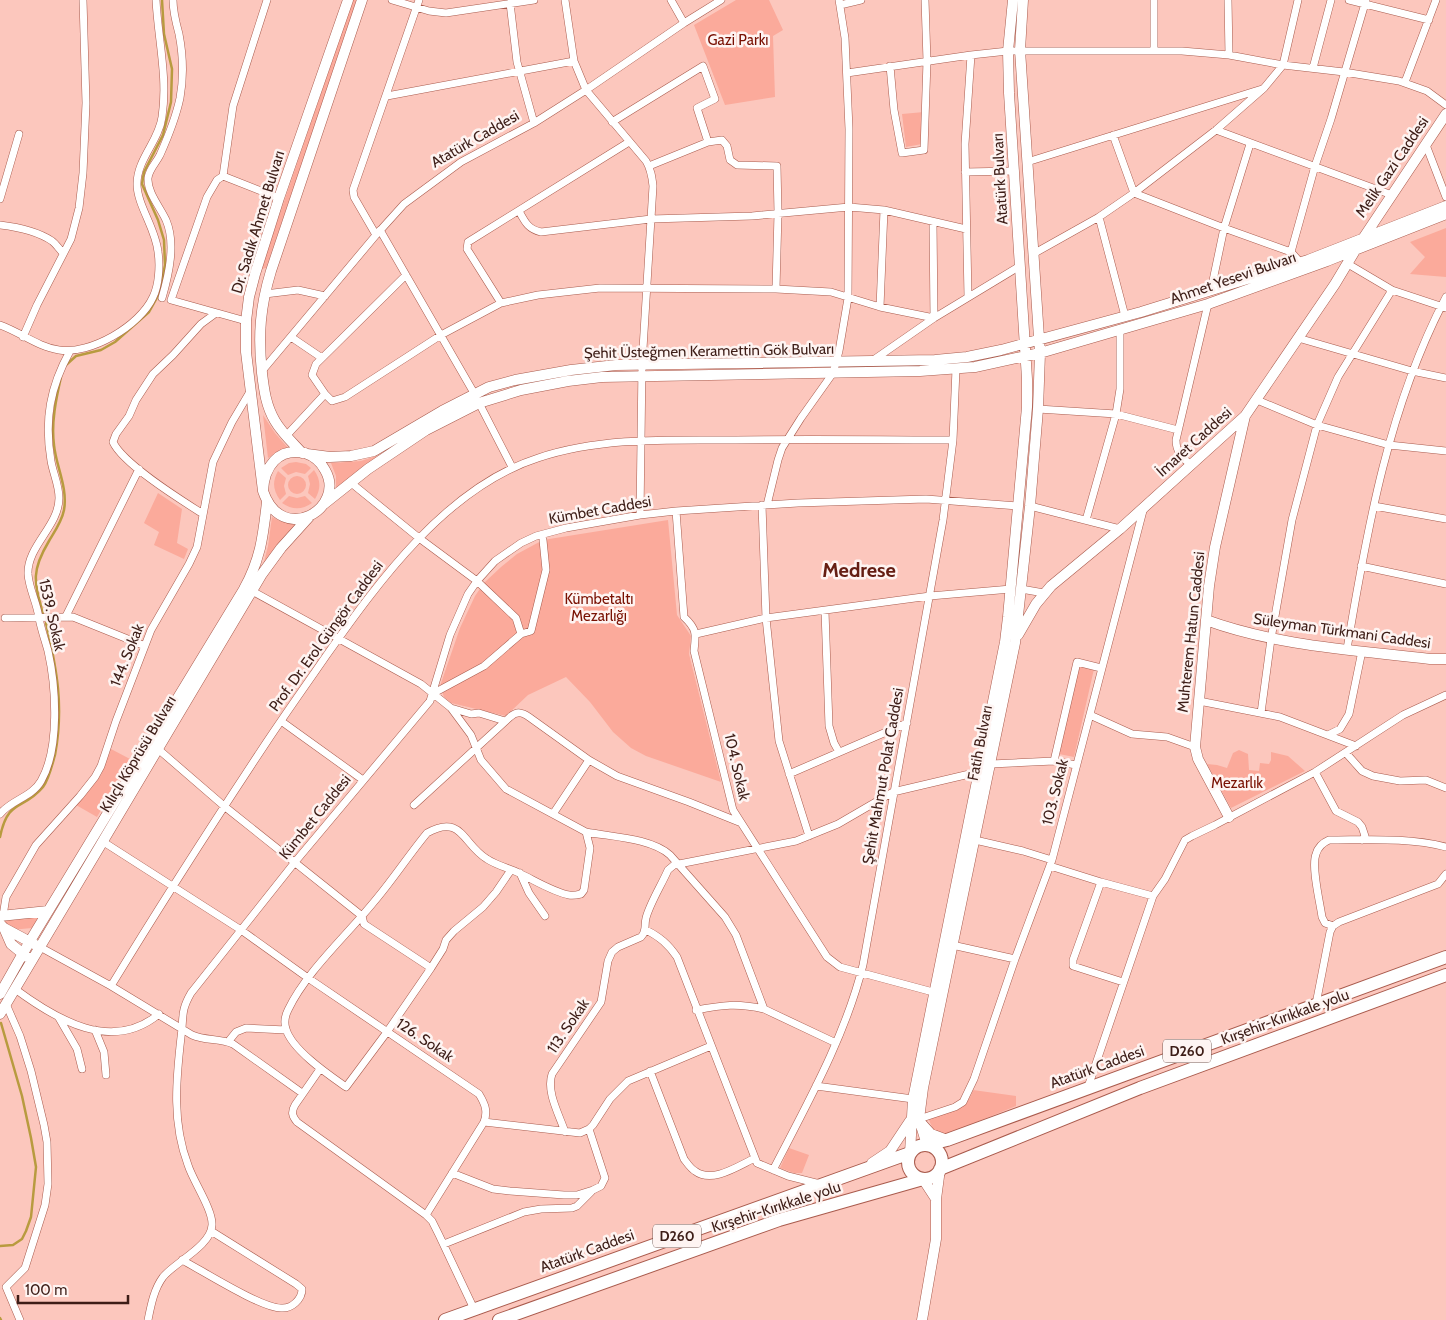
<svg xmlns="http://www.w3.org/2000/svg" width="1446" height="1320" viewBox="0 0 1446 1320" font-family="Cabin,sans-serif">
	<rect width="100%" height="100%" fill="#fcc7bd"/>
	<!-- green -->
	<path fill="#fbaa9b" d="M 353,0 L 358,0 L 266,268 L 261,269 Z
		M 736,0 L 769,0 L 783,30 L 773,36 L 775,97 L 725,105 L 694,25 Z
		M 924,112 L 922,144 L 906,147 L 902,114 Z
		M 1446,228 L 1446,277 L 1410,274 L 1425,257 L 1410,242 Z
		M 263,415 L 275,433 L 288,448 L 278,452 L 268,458 Z
		M 376,456 L 377,458 L 336,488 L 336,476 L 331,463 L 361,461 Z
		M 296,462 L 306,464 L 311,468 L 305,474 L 296,472 L 288,475 L 281,468 L 289,463 Z
		M 314,470 C 321,480 321,489 315,499 L 308,493 L 310,484 L 308,476 Z
		M 278,471 L 286,478 L 284,486 L 286,494 L 280,500 C 273,490 272,482 278,471 Z
		M288 485a9 9 0 1 1 18 0a9 9 0 1 1-18 0Z
		M 158,493 L 182,509 L 177,543 L 188,549 L 184,559 L 154,545 L 159,532 L 144,523 Z
		M 289,496 L 297,498 L 305,496 L 312,503 C 302,510 292,510 282,503 Z
		M 272,517 L 280,521 L 295,525 L 263,566 L 268,546 Z
		M 668,520 L 677,615 L 691,636 L 689,654 L 721,782 L 646,756 L 631,748 L 613,732 L 590,702 L 566,677 L 528,695 L 506,716 L 451,703 L 444,697 L 440,686 L 460,628 L 475,596 L 484,583 L 501,567 L 517,554 L 543,540 Z
		M 1079,667 L 1094,669 L 1074,757 L 1059,754 Z
		M 111,749 L 130,759 L 97,817 L 76,805 L 101,775 Z
		M 1239,750 L 1248,754 L 1249,770 L 1259,771 L 1260,763 L 1269,764 L 1271,760 L 1271,752 L 1288,756 L 1305,771 L 1231,808 L 1207,764 L 1217,765 L 1227,768 L 1233,753 Z
		M 41,918 L 36,926 L 32,928 L 0,931 L 0,919 Z
		M 973,1090 L 1016,1096 L 1016,1106 L 950,1133 L 941,1134 L 933,1129 L 928,1118 C 947,1112 967,1111 973,1090 Z
		M 789,1148 L 809,1155 L 802,1173 L 794,1173 L 780,1168 Z"/>
	<g fill="none" stroke-linecap="round" stroke-linejoin="round">
		<!-- stream -->
		<path stroke="#b89b3f" stroke-width="2.5" d="M 66,365 L 76,356 L 101,350 L 115,342 L 149,312 L 159,294 L 165,265 L 164,240 L 158,220 L 142,184 L 144,172 L 163,135 L 171,102 L 172,69 L 164,34 L 162,0
			M 43,614 C 34,581 31,571 49,541 C 55,531 62,521 64,510 C 68,488 56,466 54,445 C 51,423 56,399 61,377
			M 0,837 C 8,798 23,811 43,787 C 49,779 52,765 55,755 C 64,707 57,670 46,623
			M 0,1246 L 13,1245 L 22,1239 L 26,1231 L 31,1217 L 36,1167 L 31,1138 L 22,1096 L 1,1023
			M 0,1318 L 1,1320"/>
		<defs>
			<path id="street" d="M 392,0 L 429,11 L 446,13 L 534,0
				M 565,0 L 574,61 L 586,90 L 646,161 C 651,169 652,177 653,186 L 642,365 L 640,515
				M 671,0 L 684,23
				M 1228,0 L 1229,55
				M 1349,0 L 1429,20
				M 510,3 L 517,62 L 534,123
				M 840,5 L 861,0
				M 1154,51 L 1154,0
				M 890,66 L 894,110 L 902,153 L 924,150 L 927,61 L 925,0
				M 1313,68 L 1331,0
				M 847,73 L 971,55 L 1008,51 L 1182,51 L 1229,55 L 1283,65 L 1344,72 L 1399,81 L 1427,91 L 1446,105
				M 1405,82 L 1436,0
				M 387,96 L 574,61
				M 612,122 L 703,66 L 715,99 L 697,108 L 708,142
				M 1216,130 L 1392,195
				M 1113,135 L 1134,193 L 1224,228 L 1291,252 L 1300,262
				M 1426,145 L 1446,197
				M 1027,162 L 1262,89
				M 649,166 L 708,142 L 722,140 L 727,146 L 730,160 L 737,165 L 777,166 L 778,213 L 776,289
				M 965,172 L 1015,171
				M 223,176 L 217,180 L 207,197 L 171,300 L 246,321
				M 223,176 L 233,106 L 267,0
				M 223,176 L 279,198
				M 0,199 L 19,134
				M 519,211 C 525,222 528,229 541,232 L 651,219 L 752,216 L 849,207 L 884,210 L 966,229
				M 1099,217 L 1125,316
				M 0,225 C 17,227 37,231 52,241 C 56,244 59,249 63,253
				M 380,230 L 474,393
				M 376,235 L 354,197 L 353,190 L 419,0
				M 1291,252 L 1315,166 L 1331,119 L 1366,0
				M 1033,254 L 1099,217 L 1134,193 L 1216,130 L 1264,88 L 1283,65 L 1298,0
				M 1348,264 L 1392,290 L 1446,308
				M 406,275 L 316,364 L 312,375 L 325,394 L 332,401 L 345,397 L 441,335 L 501,303 L 538,295 L 600,288 L 776,289 L 831,292 L 880,307 L 934,318 L 933,222
				M 1211,290 L 1224,228 L 1250,144
				M 265,294 L 298,290 L 325,296
				M 968,297 L 965,144 L 971,55
				M 162,298 C 169,274 176,243 166,220 C 160,207 147,192 148,178 C 149,169 156,163 160,155 C 168,137 176,117 180,98 C 184,76 183,55 179,34 C 176,23 173,11 173,0
				M 501,303 L 467,249 L 468,242 L 629,142
				M 880,307 L 884,210
				M 0,325 C 20,332 38,347 59,350 C 90,355 140,326 153,297 C 159,285 160,265 158,252 C 156,229 137,205 137,184 C 137,159 159,141 162,117 C 168,78 158,39 156,0
				M 23,337 L 37,305 L 71,239 L 79,208 L 83,173 L 86,103 L 83,0
				M 291,337 L 322,358
				M 1298,338 L 1412,371 L 1446,378
				M 872,361 L 934,318 L 1020,266
				M 262,371 L 376,235 L 404,204 L 461,162 L 534,123 L 586,90 L 684,23 L 721,0
				M 1257,400 L 1317,425 L 1389,445 L 1446,451
				M 479,403 L 512,467
				M 1038,409 L 1116,414 L 1178,430
				M 286,436 L 325,394
				M 1192,465 C 1182,459 1176,452 1176,440 L 1208,304
				M 350,482 L 419,538 L 477,581 L 516,618 L 521,634 L 531,631 L 546,570 L 543,540
				M 762,505 L 766,618 L 779,741 L 809,836
				M 767,505 L 778,460 L 782,448 L 801,418 L 833,373 L 839,351 L 848,298 L 849,129 L 845,38 L 839,0
				M 1030,506 L 1120,529
				M 1374,506 L 1446,519
				M 676,511 L 684,617 C 697,629 696,634 694,651 L 733,810 L 827,957 L 840,967 L 933,992
				M 203,514 C 181,500 123,464 113,442 L 116,434 L 129,416 L 136,400 L 153,374 L 173,355 L 201,324 L 216,313
				M 1086,520 L 1116,414 L 1120,389 L 1120,330
				M 1361,566 L 1446,584
				M 1021,589 L 1044,593
				M 252,591 L 421,684 L 451,708 L 471,714 L 479,713 L 505,721
				M 825,611 L 829,726 L 834,743 L 839,752
				M 66,616 L 139,469
				M 5,618 L 73,617 L 145,646
				M 696,634 L 766,618 L 930,596 L 1011,589
				M 1347,649 C 1367,529 1389,405 1446,297
				M 434,693 L 484,666 L 521,634
				M 1199,701 L 1280,717 L 1356,746
				M 451,708 L 471,735 L 481,760 L 506,789 L 586,832 L 590,848 L 584,890 L 581,894 C 577,895 573,896 569,895 C 553,892 534,880 519,873 C 508,868 496,865 487,859 C 463,845 462,813 427,833 C 408,856 392,881 373,903 C 346,936 306,972 288,1010 C 285,1016 284,1023 286,1029 C 292,1050 329,1075 346,1087 L 387,1032 L 431,968 L 443,949 L 446,940 L 454,931 L 483,907 L 496,892 L 511,870
				M 1261,713 L 1271,639 L 1292,520 L 1317,425 L 1338,377 L 1392,290
				M 1090,715 L 1132,734 L 1167,737 L 1195,747
				M 281,721 L 363,780
				M 1328,735 L 1340,729 L 1349,714 L 1362,651
				M 158,749 L 224,806 L 362,916 L 364,924 L 431,968
				M 1346,753 L 1362,771 L 1373,776 L 1400,781 L 1426,780 L 1446,788
				M 1054,761 L 1077,662 L 1101,668
				M 991,764 L 1054,761 L 1076,765
				M 1315,772 L 1336,811 L 1358,822 L 1362,827 L 1365,836 L 1362,840
				M 789,774 L 907,723
				M 414,805 L 510,717 C 517,711 522,712 529,717 L 589,760 L 617,776 L 689,802 L 739,822
				M 0,814 C 11,800 32,797 41,781 C 60,748 56,687 48,651 C 45,640 41,629 39,618 C 37,603 29,589 28,574 C 27,546 59,526 59,498 C 59,485 53,473 51,461 C 44,420 50,387 70,351
				M 553,814 L 589,760
				M 586,832 C 612,837 651,838 670,855 L 725,917 L 736,935 L 764,1009 L 836,1043
				M 975,840 L 1023,851 L 1052,860
				M 102,841 L 241,930 L 308,978 L 479,1094 C 485,1104 488,1111 484,1122 L 426,1215
				M 1050,866 L 1101,882 L 1073,960 L 1073,966 L 1123,982
				M 520,873 L 529,893 L 545,916
				M 1101,882 L 1153,896
				M 3,916 L 6,897 L 36,845 L 80,796 L 95,777 L 101,766 L 116,721 L 151,630 L 189,564 L 197,547 L 213,462 L 232,422 L 251,390
				M 1333,926 L 1325,923 L 1322,917 C 1320,902 1311,867 1316,854 C 1318,847 1322,843 1329,840 C 1367,840 1409,837 1446,847
				M 646,930 C 660,937 668,944 677,957 L 757,1163 L 788,1176 L 820,1184
				M 952,945 L 1015,959
				M 40,947 L 111,986 L 192,1035 C 205,1041 220,1038 233,1044 L 302,1093
				M 111,986 C 161,904 213,823 266,743 C 286,713 306,685 326,656 C 379,581 447,487 538,458 C 601,437 670,440 736,440 C 808,439 880,440 953,440
				M 15,989 C 57,1020 112,1053 159,1014
				M 6,1004 L 20,1036 L 31,1071 L 44,1125 L 47,1142 L 48,1184 L 45,1205 L 25,1268 L 6,1287 L 20,1320
				M 1316,1004 L 1330,932 L 1333,926 L 1339,922 L 1438,884 L 1446,874
				M 696,1010 C 723,1005 737,1003 764,1009
				M 59,1018 L 77,1049 L 82,1069
				M 95,1030 L 104,1052 L 106,1075
				M 228,1042 L 236,1032 L 246,1028 L 286,1030
				M 320,1069 L 295,1105 C 291,1112 292,1116 297,1122 L 426,1215 L 432,1221 L 439,1235 L 474,1309
				M 650,1071 L 684,1159 C 687,1163 691,1169 695,1171 C 712,1184 738,1166 755,1158
				M 816,1086 L 913,1099
				M 1088,1087 L 1153,896 L 1165,879 L 1185,840 L 1192,836 L 1215,825 L 1315,772 L 1403,715 L 1446,695
				M 919,1119 L 955,1107 L 963,1102 L 974,1079 L 1015,959 L 1052,860 L 1144,507
				M 484,1122 L 580,1133 L 589,1129 L 593,1125 L 610,1099 L 628,1081 L 711,1046
				M 565,1132 C 559,1114 546,1092 552,1074 L 601,1002 L 608,961 L 612,952 L 618,947 L 641,937 C 647,931 644,926 646,918 C 650,903 662,884 668,870 L 674,865 L 679,864 L 796,841 L 838,824 L 893,792 L 978,772
				M 773,1170 C 807,1104 845,1037 863,965 L 943,520 L 953,440 L 956,369
				M 452,1173 L 493,1189 L 510,1191 L 564,1195 L 577,1195 L 593,1190 L 601,1186 L 605,1178 L 589,1129
				M 444,1244 L 524,1212 L 541,1209 L 572,1208 L 577,1206 L 591,1192
				M 182,1260 C 203,1271 261,1308 281,1308 C 292,1309 302,1299 302,1289 L 296,1284 L 211,1231
				M 148,1320 C 151,1305 154,1289 163,1277 C 175,1262 211,1246 212,1225 C 213,1210 193,1181 188,1165 C 172,1123 176,1081 181,1037 C 184,1017 180,1012 191,993 L 295,862 L 430,701 L 450,635 L 468,594 L 477,581 L 495,561 L 521,543 L 536,536 L 566,528 L 640,515 L 676,511 L 798,503 L 926,499 L 1018,506"/>
			<path id="secondary" d="M 1364,237 L 1446,114
				M 302,453 C 293,443 282,433 275,421 C 266,406 264,390 262,373 C 258,336 260,307 271,271 L 362,0
				M 307,454 L 330,457 L 351,456 L 374,451 L 442,411 L 489,387 L 515,380 L 571,370 L 616,365 L 935,360 L 967,357 L 1001,350 L 1141,312 L 1308,260 L 1446,206
				M 263,491 C 264,467 278,447 305,453 C 314,456 321,462 325,470 C 347,508 282,547 263,491 L 246,352 L 246,321 L 249,297 L 255,274 L 279,198 L 348,0
				M 324,504 L 368,469 L 426,430 L 479,403 L 521,390 L 568,381 L 602,377 L 920,371 L 975,367 L 1040,353 L 1208,304 L 1327,261 L 1446,214
				M 1206,620 C 1277,646 1355,650 1430,659 L 1446,659
				M 1018,635 L 1036,604 L 1051,586 L 1120,529 L 1245,416 L 1335,284 L 1356,249
				M 1229,817 L 1198,759 L 1195,747 L 1209,586 L 1215,547 L 1245,416
				M 0,916 L 48,911
				M 0,924 L 4,928 L 11,944 L 27,957
				M 4,928 L 34,944
				M 0,994 L 30,941 L 244,589 C 261,558 263,536 267,502
				M 0,1014 L 262,574 L 281,548 L 309,517
				M 921,1123 L 931,1134 L 947,1140
				M 927,1145 L 919,1119 L 923,1088 L 1015,643 L 1030,506 L 1038,409 L 1040,353 L 1020,50 L 1023,0
				M 910,1153 L 913,1099 L 1005,642 L 1008,617 L 1027,407 L 1027,379 L 1009,93 L 1008,51 L 1013,0
				M 872,1163 L 890,1151 L 910,1121
				M 923,1179 L 936,1199
				M 922,1320 L 936,1239 L 936,1199 L 940,1169"/>
			<path id="highway" d="M 927,1145 L 947,1140 L 1446,957
				M908 1162a17 17 0 1 1 34 0a17 17 0 1 1-34 0Z
				M 940,1169 L 1140,1088 L 1446,975
				M 445,1320 L 910,1153
				M 499,1320 L 779,1220 L 923,1179"/>
		</defs>
		<!-- street casing -->
		<use href="#street" stroke="#a95b4d" stroke-width="8"/>
		<!-- secondary casing -->
		<use href="#secondary" stroke="#a95b4d" stroke-width="11"/>
		<!-- highway casing -->
		<use href="#highway" stroke="#a95b4d" stroke-width="14"/>
		<!-- street -->
		<use href="#street" stroke="#fff" stroke-width="7"/>
		<!-- secondary -->
		<use href="#secondary" stroke="#fff" stroke-width="10"/>
		<!-- highway -->
		<use href="#highway" stroke="#fff" stroke-width="12"/>
	</g>
	<g text-anchor="middle" dominant-baseline="central" stroke-width="5" stroke-linejoin="round" paint-order="stroke">
		<!-- shield labels -->
		<g fill="#fef4f2" stroke="#775e59" stroke-width="1">
			<rect x="1163" y="1039.5" width="48" height="23" rx="4"/>
			<rect x="653" y="1224.5" width="48" height="23" rx="4"/>
		</g>
		<g font-size="14" font-weight="bold" fill="#3d1d17">
			<text x="1187" y="1051">D260</text>
			<text x="677" y="1236">D260</text>
		</g>
		<!-- park labels -->
		<g font-size="15" fill="#791103" stroke="#fef4f2">
			<text x="738" y="40">Gazi Parkı</text>
			<text x="599" y="599">Kümbetaltı<tspan x="599" dy="17">Mezarlığı</tspan></text>
			<text x="1237" y="783">Mezarlık</text>
		</g>
		<!-- street labels -->
		<g font-size="15" fill="#3d1d17" stroke="#fef4f2">
			<text transform="translate(475 139) rotate(-30)">Atatürk Caddesi</text>
			<text transform="translate(1392 167) rotate(-56)">Melik Gazi Caddesi</text>
			<text transform="translate(1000 179) rotate(-93)">Atatürk Bulvarı</text>
			<text transform="translate(258 222) rotate(-73)">Dr. Sadık Ahmet Bulvarı</text>
			<text transform="translate(1233 278) rotate(-19)">Ahmet Yesevi Bulvarı</text>
			<text transform="translate(709 351) rotate(-1)">Şehit Üsteğmen Keramettin Gök Bulvarı</text>
			<text transform="translate(1194 442) rotate(-42)">İmaret Caddesi</text>
			<text transform="translate(600 510) rotate(-10)">Kümbet Caddesi</text>
			<text transform="translate(52 615) rotate(77)">1539. Sokak</text>
			<text transform="translate(1342 631) rotate(8)">Süleyman Türkmani Caddesi</text>
			<text transform="translate(1191 632) rotate(-84)">Muhterem Hatun Caddesi</text>
			<text transform="translate(326 636) rotate(-54)">Prof. Dr. Erol Güngör Caddesi</text>
			<text transform="translate(127 655) rotate(-68)">144. Sokak</text>
			<text transform="translate(980 743) rotate(-79)">Fatih Bulvarı</text>
			<text transform="translate(138 754) rotate(-59)">Kılıçlı Köprüsü Bulvarı</text>
			<text transform="translate(737 767) rotate(77)">104. Sokak</text>
			<text transform="translate(883 776) rotate(-80)">Şehit Mahmut Polat Caddesi</text>
			<text transform="translate(1055 792) rotate(-76)">103. Sokak</text>
			<text transform="translate(315 817) rotate(-51)">Kümbet Caddesi</text>
			<text transform="translate(1285 1017) rotate(-20)">Kırşehir-Kırıkkale yolu</text>
			<text transform="translate(568 1026) rotate(-56)">113. Sokak</text>
			<text transform="translate(425 1040) rotate(34)">126. Sokak</text>
			<text transform="translate(1097 1067) rotate(-20)">Atatürk Caddesi</text>
			<text transform="translate(776 1207) rotate(-18)">Kırşehir-Kırıkkale yolu</text>
			<text transform="translate(587 1251) rotate(-20)">Atatürk Caddesi</text>
		</g>
		<!-- district labels -->
		<g font-size="20" font-weight="bold" fill="#651e13" stroke="#fef4f2">
			<text x="859" y="570">Medrese</text>
		</g>
	</g>
	<!-- scale -->
	<path d="M18 1295v8h110v-8" fill="none" stroke="#3d1d17" stroke-width="2.5"/>
	<text x="25" y="1295" font-size="15" fill="#3d1d17" stroke="#fef4f2" stroke-width="4" paint-order="stroke">100 m</text>
</svg>
